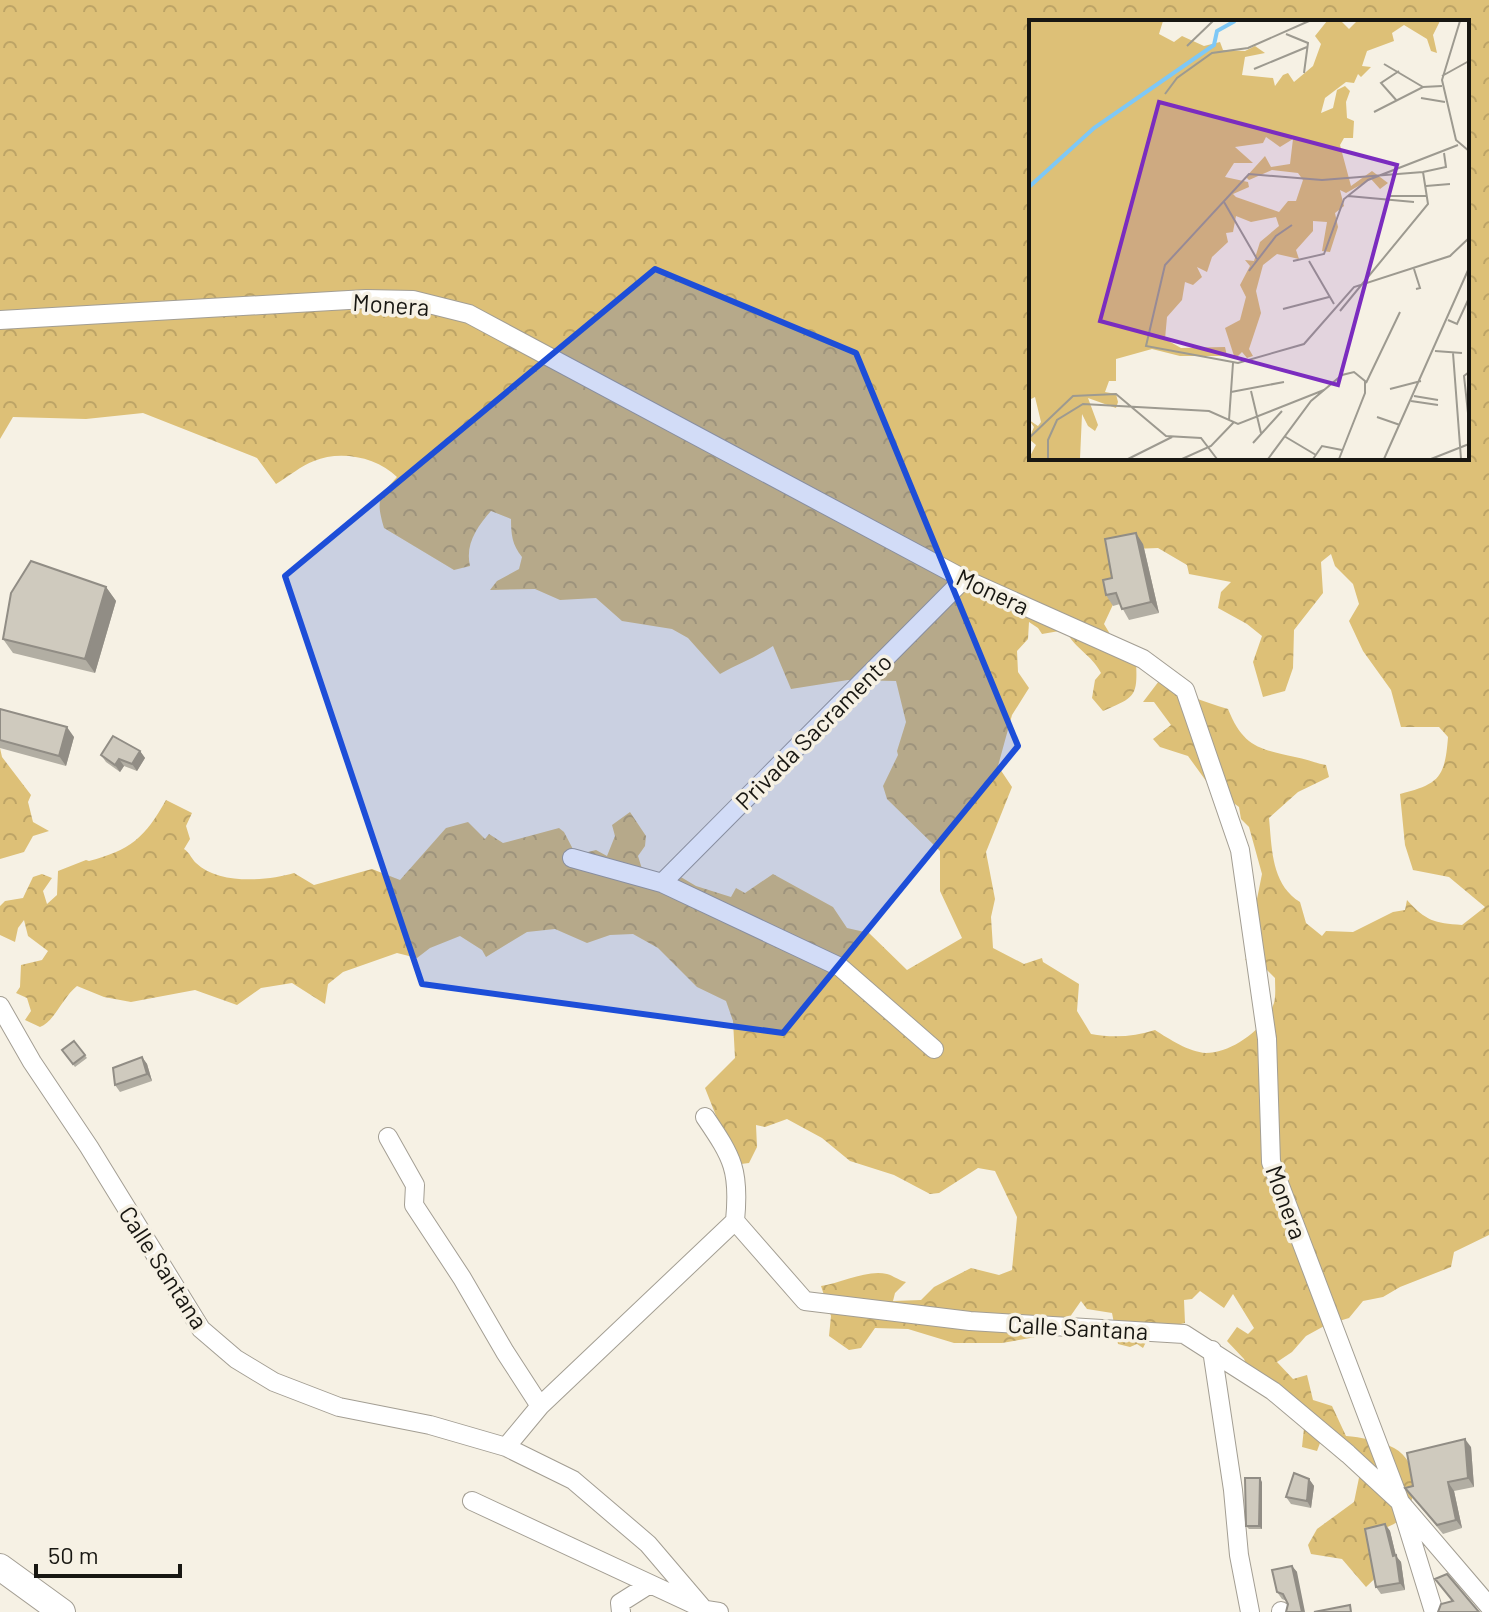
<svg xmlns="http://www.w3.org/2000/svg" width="1489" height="1612" viewBox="0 0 1489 1612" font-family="Barlow,sans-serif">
	<defs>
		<pattern id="forest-crowns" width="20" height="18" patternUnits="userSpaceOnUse" patternTransform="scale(2)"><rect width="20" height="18" fill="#ddc077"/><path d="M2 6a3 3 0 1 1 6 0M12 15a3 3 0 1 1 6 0" fill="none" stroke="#bda466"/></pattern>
	</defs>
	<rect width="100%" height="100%" fill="#f6f1e4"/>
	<!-- forest -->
	<path fill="url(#forest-crowns)" fill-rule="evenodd" d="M 0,0 L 1489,0 L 1489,1235 L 1454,1252 L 1451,1267 L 1400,1287 L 1383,1297 L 1363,1301 L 1349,1318 L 1326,1325 L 1306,1336 L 1292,1352 L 1277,1362 L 1293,1379 L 1307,1375 L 1313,1400 L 1332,1406 L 1346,1436 C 1360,1437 1381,1441 1394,1448 C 1419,1461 1419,1499 1402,1518 C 1395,1526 1378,1530 1368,1535 L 1388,1566 L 1366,1587 L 1342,1559 L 1311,1554 L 1308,1545 L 1317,1529 L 1354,1502 L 1360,1473 L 1320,1443 L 1317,1451 L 1302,1447 L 1304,1428 L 1285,1398 L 1259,1393 L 1244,1359 L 1227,1341 L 1237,1327 L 1248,1334 L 1254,1328 L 1233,1294 L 1224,1308 L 1200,1291 L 1192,1299 L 1184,1300 L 1185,1323 C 1167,1327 1161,1340 1146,1342 L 1143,1348 L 1137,1344 L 1130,1347 L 1118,1344 L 1112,1313 L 1087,1309 L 1081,1301 L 1065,1324 L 1047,1335 L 1002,1343 L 954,1343 L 908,1329 L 875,1328 L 861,1348 L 849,1350 L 829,1336 L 831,1316 L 821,1286 C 841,1283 868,1269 887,1274 C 894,1276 898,1280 906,1282 L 895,1293 L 893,1301 L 921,1300 L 934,1287 L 971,1268 L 999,1275 L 1012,1270 L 1017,1217 L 995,1171 L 978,1168 L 939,1193 L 930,1194 L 894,1175 L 850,1161 L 822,1138 L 787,1119 L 765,1127 L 756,1125 L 757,1147 L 749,1163 L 741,1164 L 730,1151 L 705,1088 L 735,1058 L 733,1021 L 726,1001 L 697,987 L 658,948 L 633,934 L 610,935 L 587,943 L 555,929 L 527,932 L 486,957 L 482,950 L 460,936 L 430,948 L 417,958 L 397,953 L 343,972 L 328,984 L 325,1004 L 292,983 L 261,988 L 237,1005 L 195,990 L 131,1002 L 104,997 L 77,986 C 63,997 54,1022 40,1027 L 25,1020 L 31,1011 L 27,998 L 16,993 L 20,987 L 21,965 L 42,960 L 48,951 L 28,936 L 24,920 L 18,928 L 15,942 L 0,935 L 0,906 L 5,901 L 23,898 L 33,877 L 42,874 L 52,878 L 43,891 L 47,904 L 57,895 L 58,871 L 86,860 L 89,861 C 130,850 145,838 166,800 L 192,813 L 186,826 L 190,839 L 184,849 C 190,853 191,858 196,863 C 219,885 267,881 294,873 L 314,885 L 372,869 L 400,880 L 446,828 L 468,822 L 485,839 L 489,834 L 503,843 L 559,828 L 564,832 L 576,855 L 596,850 L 607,856 L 615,836 L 612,825 L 630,812 L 646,836 L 645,846 L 638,856 L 642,869 L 656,874 L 669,870 L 696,886 L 731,897 L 736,888 L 745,893 L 773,874 L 833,907 L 847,928 L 869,933 L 907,970 L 962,938 L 940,891 L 940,851 L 887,799 L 883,786 L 898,755 L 897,751 L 906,722 L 896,681 L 848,680 L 791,689 L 773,646 C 755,658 738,664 720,674 L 688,638 L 672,629 L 622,621 L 596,598 L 560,600 L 535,589 L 490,590 L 497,581 L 519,569 L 522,557 C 512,545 511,534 511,519 L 491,511 C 477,527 465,544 470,566 L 454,570 L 384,528 C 376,500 378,498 397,477 C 377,457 340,450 314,461 C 301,466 289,476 276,484 L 257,458 L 143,413 L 86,419 L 13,417 L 0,439 ZM 1031,22 L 1467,22 L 1467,458 L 1031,458 ZM 1158,548 L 1187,565 L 1189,574 L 1231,582 L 1221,592 L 1218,608 L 1247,624 L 1262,636 L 1253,662 L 1263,697 L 1285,691 L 1293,668 L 1294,630 L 1323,593 L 1321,562 L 1331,554 L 1335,566 L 1353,584 L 1359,604 L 1349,621 L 1363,651 L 1391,690 L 1401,727 L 1439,727 L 1448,737 C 1445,778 1439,784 1400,794 L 1405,845 L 1413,870 L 1449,877 L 1485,907 L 1462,925 C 1434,923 1426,921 1407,900 L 1405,910 L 1393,912 L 1353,932 L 1326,931 L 1322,936 L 1306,923 L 1300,902 C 1271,884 1272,848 1269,818 L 1298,792 L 1329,777 L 1326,765 C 1315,763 1306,759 1295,757 C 1258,749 1243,746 1228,709 C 1203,702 1182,693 1159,681 L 1143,702 L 1154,702 L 1171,725 L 1153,739 L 1160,747 L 1188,756 L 1209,785 L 1239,807 L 1241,819 L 1249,827 L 1262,874 L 1252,924 L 1251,951 L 1245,960 L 1260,963 L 1275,978 C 1275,985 1276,996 1274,1003 C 1266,1028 1232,1053 1206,1053 C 1189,1052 1169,1039 1155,1030 C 1134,1037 1112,1038 1091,1034 L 1077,1011 L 1079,984 L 1043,962 L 1042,958 L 1024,964 L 993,948 L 991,917 L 995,899 L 986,852 L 1012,787 L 998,766 L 1012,715 L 1029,688 L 1018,672 L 1017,651 L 1028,639 L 1029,622 L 1038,628 L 1042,634 L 1065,630 C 1077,651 1091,654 1101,673 L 1095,680 L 1092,698 L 1103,711 C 1134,697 1138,698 1136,662 L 1113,639 L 1104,624 L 1123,583 L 1133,549 Z
		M 0,748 L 2,757 L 31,795 L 28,802 L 33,822 L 49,831 L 33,836 L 24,852 L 0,859 Z"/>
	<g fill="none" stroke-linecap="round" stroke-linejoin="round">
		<defs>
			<path id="street" d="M 0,320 L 366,299 L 413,300 L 469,314 L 964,579 L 1143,659 L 1185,690 L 1240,850 L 1267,1039 L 1271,1162 L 1400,1502 L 1434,1612
				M 572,858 L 662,883 L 840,967 L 934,1049
				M 662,883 L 964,579
				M 0,1006 L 32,1062 L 89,1147 L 201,1329 L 236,1359 L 274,1382 L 339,1407 L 430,1425 L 506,1447 L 573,1480 L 648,1544 L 706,1612
				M 388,1137 L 415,1185 L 414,1205 L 462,1278 L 505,1352 L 540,1406
				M 735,1221 L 805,1301 L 970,1321 L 1184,1334 L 1273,1391 L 1348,1454 L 1400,1502 L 1489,1606
				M 1212,1350 L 1233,1490 L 1239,1555 L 1250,1612
				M 506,1447 L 540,1406 L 735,1221 C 740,1171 733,1158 705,1117
				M 472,1501 L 706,1610 L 719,1612
				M 1281,1611 L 1281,1612
				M 621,1612 L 620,1603 L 650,1584"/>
			<path id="secondary" d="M 0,1567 L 62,1612"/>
		</defs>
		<!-- street casing -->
		<use href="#street" stroke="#a39e93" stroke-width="20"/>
		<!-- secondary casing -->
		<use href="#secondary" stroke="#a39e93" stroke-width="28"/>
		<!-- street -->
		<use href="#street" stroke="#fff" stroke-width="18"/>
		<!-- secondary -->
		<use href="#secondary" stroke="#fff" stroke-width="26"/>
	</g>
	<!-- wall -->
	<path fill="#b2aea3" d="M 1143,544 L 1159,613 L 1129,620 L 1120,604 L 1113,606 L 1106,595 Z
		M 106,587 L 116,601 L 95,673 L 13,653 L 3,639 Z
		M 0,709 L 74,737 L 66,766 L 0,748 Z
		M 140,751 L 145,758 L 137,771 L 124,766 L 120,772 L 106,762 L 101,755 Z
		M 74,1041 L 87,1058 L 75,1067 L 62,1050 Z
		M 142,1057 L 147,1064 L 152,1081 L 120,1092 L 115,1085 Z
		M 1471,1447 L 1474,1487 L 1454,1491 L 1462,1528 L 1443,1534 L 1405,1488 L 1413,1486 Z
		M 1309,1479 L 1314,1486 L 1311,1508 L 1291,1504 L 1286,1497 Z
		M 1262,1482 L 1262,1529 L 1249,1529 L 1246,1526 Z
		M 1385,1524 L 1390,1531 L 1396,1556 L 1401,1562 L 1405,1590 L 1381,1594 L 1376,1587 Z
		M 1292,1566 L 1297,1572 L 1287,1611 L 1288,1604 L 1287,1601 L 1282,1599 L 1277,1592 Z"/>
	<!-- shaded-wall -->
	<path fill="#918d85" d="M 1136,533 L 1143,544 L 1159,613 L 1151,602 Z
		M 106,587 L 116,601 L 95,673 L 85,659 Z
		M 67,727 L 74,737 L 66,766 L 59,756 Z
		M 140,751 L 145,758 L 137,771 L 132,764 Z
		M 119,759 L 124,766 L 120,772 L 115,765 Z
		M 142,1057 L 147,1064 L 152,1081 L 147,1074 Z
		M 1465,1439 L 1471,1447 L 1474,1487 L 1468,1478 Z
		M 1260,1478 L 1262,1482 L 1262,1529 L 1259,1526 Z
		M 1309,1479 L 1314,1486 L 1311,1508 L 1307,1501 Z
		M 1448,1482 L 1454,1491 L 1462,1528 L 1456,1520 Z
		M 1385,1524 L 1390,1531 L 1396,1556 L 1401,1562 L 1405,1590 L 1400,1583 Z
		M 1292,1566 L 1297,1572 L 1305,1612 L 1302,1612 Z"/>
	<!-- building -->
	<path fill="#cfcabe" stroke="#918d85" stroke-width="2" d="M 1136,533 L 1151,602 L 1122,609 L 1116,593 L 1106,595 L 1103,580 L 1112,578 L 1105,539 Z
		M 31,561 L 106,587 L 85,659 L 3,639 L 11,593 Z
		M 0,709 L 67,727 L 59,756 L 0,740 Z
		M 113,736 L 140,751 L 132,764 L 119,759 L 115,765 L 101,755 Z
		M 74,1041 L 85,1055 L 73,1064 L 62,1050 Z
		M 142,1057 L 147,1074 L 115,1085 L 113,1068 Z
		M 1465,1439 L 1468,1478 L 1448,1482 L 1456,1520 L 1437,1525 L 1405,1488 L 1413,1486 L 1407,1453 Z
		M 1294,1473 L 1309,1479 L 1307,1501 L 1286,1497 Z
		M 1245,1478 L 1260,1478 L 1259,1526 L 1246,1526 Z
		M 1385,1524 L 1393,1556 L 1396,1555 L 1400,1583 L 1376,1587 L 1365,1529 Z
		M 1292,1566 L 1302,1612 L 1286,1612 L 1288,1604 L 1283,1594 L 1277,1592 L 1272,1570 Z
		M 1447,1574 L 1479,1612 L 1438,1612 L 1441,1604 L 1453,1601 L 1435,1579 Z
		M 1350,1605 L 1351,1612 L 1314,1612 Z"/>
	<!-- marked area -->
	<path fill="#1d4ed8" fill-opacity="0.2" stroke="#1d4ed8" stroke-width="6" stroke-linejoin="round" d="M 655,269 L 856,353 L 1018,746 L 783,1033 L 422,984 L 285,576 Z"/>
	<g text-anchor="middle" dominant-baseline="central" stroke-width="7" stroke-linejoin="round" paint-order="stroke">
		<!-- street labels -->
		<g font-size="24" fill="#181712" stroke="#f6f1e4">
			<text transform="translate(391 304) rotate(4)">Monera</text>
			<text transform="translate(993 591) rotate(25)">Monera</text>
			<text transform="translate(813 731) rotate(-45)">Privada Sacramento</text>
			<text transform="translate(1287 1202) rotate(70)">Monera</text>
			<text transform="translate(164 1267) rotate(57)">Calle Santana</text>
			<text transform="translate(1078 1327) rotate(3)">Calle Santana</text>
		</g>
	</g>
	<!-- overview -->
	<g transform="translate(1029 20)">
		<rect width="440" height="440" fill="#f6f1e4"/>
		<path d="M 0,1 L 134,1 L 130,14 L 145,22 L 153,16 L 175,26 L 191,22 L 194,30 L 216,31 L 226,26 L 236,33 L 216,37 L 213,55 L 244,58 L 246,66 L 254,55 L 259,53 L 265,62 L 284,46 L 292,24 L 286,16 L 298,1 L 312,1 L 320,9 L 328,1 L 411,1 L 404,15 L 408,33 L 402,31 L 398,19 L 375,5 L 363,13 L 365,21 L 338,31 L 333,46 L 342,47 L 332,57 L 329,54 L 325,63 L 317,62 L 296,78 L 292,93 L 304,88 L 308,70 L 316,66 L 321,71 L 317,82 L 318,98 L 325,101 L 324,118 L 315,118 L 311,125 L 322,166 L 343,151 L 359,163 L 351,169 L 342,159 L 317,173 L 311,170 L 315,186 L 306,193 L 309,207 L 301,232 L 293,231 L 298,202 L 284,201 L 284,211 L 267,230 L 270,239 L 248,234 L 234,245 L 227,271 L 232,293 L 220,329 L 224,336 L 218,338 L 213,332 L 206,339 L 196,308 L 211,300 L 217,277 L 211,265 L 221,246 L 216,240 L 225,241 L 231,222 L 250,206 L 247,197 L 222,202 L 207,196 L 204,212 L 197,213 L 199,222 L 183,237 L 178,252 L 168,247 L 173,257 L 164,265 L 156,262 L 153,280 L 138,297 L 136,319 L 152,328 L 196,327 L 198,336 L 151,336 L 123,329 L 87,339 L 87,361 L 80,361 L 76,372 L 87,374 L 89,382 L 87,388 L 59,378 L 69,405 L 66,411 L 59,406 L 53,394 L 51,439 L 0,438 L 7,425 L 0,419 L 5,407 L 0,400 L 9,406 L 12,402 L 6,377 L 0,380 ZM 237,117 L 251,127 L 264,119 L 261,144 L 242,147 L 236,136 L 217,157 L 220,160 L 243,150 L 269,153 L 274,160 L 267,181 L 259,181 L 250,192 L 207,177 L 204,174 L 220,167 L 219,162 L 196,157 L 205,143 L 224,143 L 206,127 L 234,123 Z" fill="#ddc077" fill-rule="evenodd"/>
		<path fill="none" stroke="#7ec8f6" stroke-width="4" d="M 0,167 L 65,108 L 185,25 L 188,11 L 206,1"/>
		<path fill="none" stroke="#9d9a90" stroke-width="2" d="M 431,1 L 413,60 L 427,120 L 440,131M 257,14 L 279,23 L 275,53M 158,26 L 184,1M 355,44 L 394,67M 225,49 L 278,27M 413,56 L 440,41M 136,74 L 148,58 L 183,33 L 219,28 L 280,1M 392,78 L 416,82M 368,81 L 352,63 L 370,51M 345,92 L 394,67 L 413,66M 415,133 L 417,147 L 394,152 L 293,160 L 220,154 L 136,245 L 117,326 L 209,343 L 275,324 L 325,267 L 421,236 L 440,218M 397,166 L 421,164M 319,176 L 385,182M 359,176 L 398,176M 195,182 L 228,239M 264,241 L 295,234 L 315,179 L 339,160 L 429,125M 280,241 L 305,284M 385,249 L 391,268 L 387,269M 220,251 L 247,216 L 263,205M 254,289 L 300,277M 311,291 L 399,184 L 394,152M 419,300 L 428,304 L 440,278M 406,331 L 433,333M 424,333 L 432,439M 337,363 L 371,292M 361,369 L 392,361M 222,371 L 232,413M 202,372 L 255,362M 385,376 L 409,380M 382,381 L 409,385M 439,393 L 435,356 L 440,352M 348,397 L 371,405M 200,400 L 204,343M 255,416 L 287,435M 0,418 L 44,376 L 87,374 L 137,416 L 172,418 L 188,439M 224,423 L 253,391M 19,439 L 19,420 L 28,400 L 54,384 L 180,391 L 209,404 L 295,370M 99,439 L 143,417M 153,439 L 182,426 L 205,402M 239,439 L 282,381 L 313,355 L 325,352 L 336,361 L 336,373 L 310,439M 284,439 L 293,426 L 313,430M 355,439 L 440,248M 402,439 L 440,424"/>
		<path fill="#7b2cbf" fill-opacity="0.15" stroke="#7b2cbf" stroke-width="4" d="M 130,82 L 368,145 L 309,365 L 71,301 Z"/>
		<rect width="440" height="440" fill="none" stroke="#181712" stroke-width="4"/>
	</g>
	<!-- scale -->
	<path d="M36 1564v12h144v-12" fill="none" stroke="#181712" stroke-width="4"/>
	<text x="48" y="1564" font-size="24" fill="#181712" stroke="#f6f1e4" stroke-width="6" paint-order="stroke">50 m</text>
</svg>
